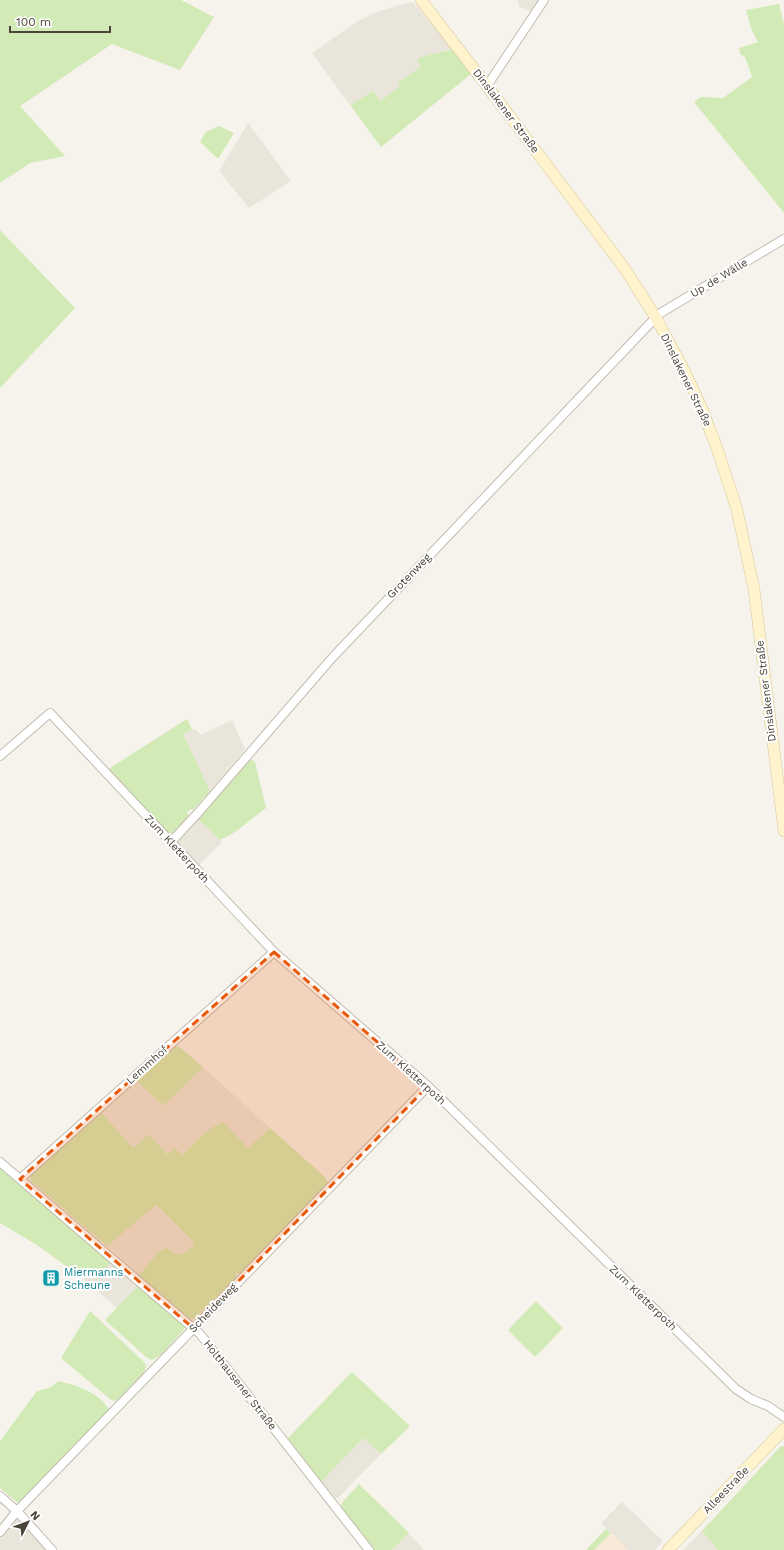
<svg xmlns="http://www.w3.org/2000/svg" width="784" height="1550" viewBox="0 0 784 1550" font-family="'Work Sans',sans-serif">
	<rect width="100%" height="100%" fill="#f6f3ec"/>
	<!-- residential -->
	<path fill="#eae5da" d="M 518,0 L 540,0 L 533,12 L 519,7 Z
		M 413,2 L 452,49 L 445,50 L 398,83 L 401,87 L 380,101 L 373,91 L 350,105 L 312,53 L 358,21 L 374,13 L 402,4 Z
		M 248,123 L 291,181 L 249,208 L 219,171 Z
		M 232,720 L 245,749 L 210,791 L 183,734 L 192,729 L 197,730 L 201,735 Z
		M 197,818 L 222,842 L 198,866 L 179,846 L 178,840 Z
		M 203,1067 L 270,1128 L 249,1148 L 203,1134 L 182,1155 L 133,1148 L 100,1111 L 136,1080 L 163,1106 Z
		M 155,1205 L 195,1243 L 186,1252 L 176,1255 L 158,1252 L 139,1275 L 107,1246 Z
		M 112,1261 L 139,1285 L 117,1308 L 81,1277 L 87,1271 Z
		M 363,1438 L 381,1454 L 338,1498 L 333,1498 L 321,1482 Z
		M 622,1502 L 663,1541 L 655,1550 L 628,1550 L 601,1523 Z
		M 17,1519 L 20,1519 L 50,1550 L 0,1550 L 0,1537 Z
		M 702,1531 L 718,1550 L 683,1550 Z
		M 409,1533 L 424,1550 L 392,1550 Z"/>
	<!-- commercial -->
	<path fill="#f7ead8" d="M 611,1533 L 628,1550 L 594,1550 Z"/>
	<!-- green -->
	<path fill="#d2eab5" d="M 0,0 L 181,0 L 214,17 L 180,70 L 112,44 L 20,106 L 65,156 L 30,163 L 0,183 Z
		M 779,4 L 784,24 L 784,213 L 694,102 L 701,97 L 723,98 L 752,77 L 745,57 L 740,54 L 739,48 L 758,42 L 752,31 L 746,10 Z
		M 452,49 L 471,74 L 381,147 L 350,105 L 373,91 L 380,101 L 400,87 L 398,83 L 420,67 L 418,58 Z
		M 219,126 L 234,133 L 218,159 L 200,142 L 206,132 Z
		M 0,230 L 75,308 L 0,388 Z
		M 187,719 L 192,729 L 183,734 L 210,791 L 193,810 L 191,809 L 187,813 L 189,815 C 186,824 177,834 168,834 L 107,770 Z
		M 249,759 L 255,762 L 266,808 L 235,832 L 220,840 L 197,818 Z
		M 176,1046 L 181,1048 L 203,1067 L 163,1106 L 136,1080 Z
		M 100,1111 L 133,1148 L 149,1134 L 167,1154 L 175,1148 L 182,1155 C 195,1142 206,1129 223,1122 L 248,1148 L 270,1128 L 325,1177 L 328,1183 L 240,1275 L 236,1273 L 236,1278 L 194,1319 L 190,1319 L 139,1275 L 158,1252 L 167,1248 L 176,1255 L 186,1252 L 195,1243 L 156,1205 L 107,1246 L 32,1182 L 30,1178 L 31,1174 Z
		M 0,1166 L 112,1261 L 96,1280 L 87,1271 L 81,1277 L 37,1245 L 0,1223 Z
		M 139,1285 L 185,1325 L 184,1329 L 162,1354 L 152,1360 L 146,1357 L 105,1320 Z
		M 536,1301 L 563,1328 L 535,1357 L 508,1330 Z
		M 90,1311 L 145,1363 L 146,1367 L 143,1375 L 118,1400 L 114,1401 L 110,1399 L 61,1358 Z
		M 352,1372 L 410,1426 L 381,1454 L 363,1438 L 321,1482 L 288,1438 Z
		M 58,1381 C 76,1385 98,1392 109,1409 L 104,1416 L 22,1501 L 17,1502 L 0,1488 L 0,1441 L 37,1391 C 46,1389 52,1388 58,1381 Z
		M 781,1446 L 784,1446 L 784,1550 L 718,1550 L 702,1531 Z
		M 359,1484 L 409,1533 L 392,1550 L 373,1550 L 341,1507 L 342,1503 Z
		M 606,1529 L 611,1533 L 594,1550 L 586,1550 Z"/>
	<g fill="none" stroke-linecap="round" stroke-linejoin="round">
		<defs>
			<path id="street" d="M 487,86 L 544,0
				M 0,756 L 50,713 L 274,952 L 428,1086 L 736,1389 L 751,1399 L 768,1406 L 784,1417
				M 171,842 L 197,814 L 332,658 L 659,314 L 784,239
				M 0,1162 L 200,1334 L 369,1550
				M 20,1179 L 274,952
				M 0,1496 L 17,1511 L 52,1550
				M 0,1532 L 17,1511 L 428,1086"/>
			<path id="secondary" d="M 421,0 L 487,86 L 625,269 L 656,318 L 684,370 L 702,409 L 718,451 L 737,510 L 754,589 L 784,831
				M 668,1550 L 784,1429"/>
		</defs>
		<!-- street casing -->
		<use href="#street" stroke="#c2bbae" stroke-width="10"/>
		<!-- secondary casing -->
		<use href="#secondary" stroke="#d6c79b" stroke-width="12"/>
		<!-- street -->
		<use href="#street" stroke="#fff" stroke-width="8"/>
		<!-- secondary -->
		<use href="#secondary" stroke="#fff3cd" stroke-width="11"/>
	</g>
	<!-- marked area -->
	<path fill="#e8590c" fill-opacity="0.2" stroke="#e8590c" stroke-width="3" stroke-dasharray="8 5" stroke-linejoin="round" d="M 274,952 L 428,1086 L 193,1328 L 20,1179 Z"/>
	<!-- icons -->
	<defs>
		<symbol id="building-square" viewBox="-11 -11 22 22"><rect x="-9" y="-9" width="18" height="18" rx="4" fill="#0f9aa8" stroke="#fff"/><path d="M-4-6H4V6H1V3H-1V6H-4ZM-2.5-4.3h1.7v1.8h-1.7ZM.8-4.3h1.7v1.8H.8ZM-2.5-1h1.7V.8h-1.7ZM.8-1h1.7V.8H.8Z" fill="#fff"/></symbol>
	</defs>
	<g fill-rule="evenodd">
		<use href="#building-square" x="41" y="1268" width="20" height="20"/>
	</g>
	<g text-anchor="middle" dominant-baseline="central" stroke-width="4" stroke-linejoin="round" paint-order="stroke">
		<!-- street labels -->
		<g font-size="11" fill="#4b4439" stroke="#fff">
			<text transform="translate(506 111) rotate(53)">Dinslakener Straße</text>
			<text transform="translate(719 278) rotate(-31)">Up de Wälle</text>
			<text transform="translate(686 380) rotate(64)">Dinslakener Straße</text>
			<text transform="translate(409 576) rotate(-46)">Grotenweg</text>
			<text transform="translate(766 691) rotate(-97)">Dinslakener Straße</text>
			<text transform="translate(177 849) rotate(47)">Zum Kletterpoth</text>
			<text transform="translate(147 1065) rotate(-42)">Lemmhof</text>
			<text transform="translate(411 1073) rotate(42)">Zum Kletterpoth</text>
			<text transform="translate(643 1298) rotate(44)">Zum Kletterpoth</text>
			<text transform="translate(213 1308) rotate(-46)">Scheideweg</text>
			<text transform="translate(240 1385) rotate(52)">Holthausener Straße</text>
			<text transform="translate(726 1490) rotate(-46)">Alleestraße</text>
		</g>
		<!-- culture labels -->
		<g font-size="11" fill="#0d838f" stroke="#fff" text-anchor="start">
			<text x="64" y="1272">Miermanns<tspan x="64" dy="13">Scheune</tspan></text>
		</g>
	</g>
	<!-- north arrow -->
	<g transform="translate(28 1522) rotate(48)" stroke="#ffffff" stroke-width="3" paint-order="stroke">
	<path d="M0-3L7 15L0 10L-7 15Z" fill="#4b4439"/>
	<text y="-6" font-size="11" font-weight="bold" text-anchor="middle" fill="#4b4439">N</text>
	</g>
	<!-- scale -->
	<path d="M10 26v6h100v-6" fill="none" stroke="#4b4439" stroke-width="2"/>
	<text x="16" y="26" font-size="12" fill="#4b4439" stroke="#ffffff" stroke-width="3" paint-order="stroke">100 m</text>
</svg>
